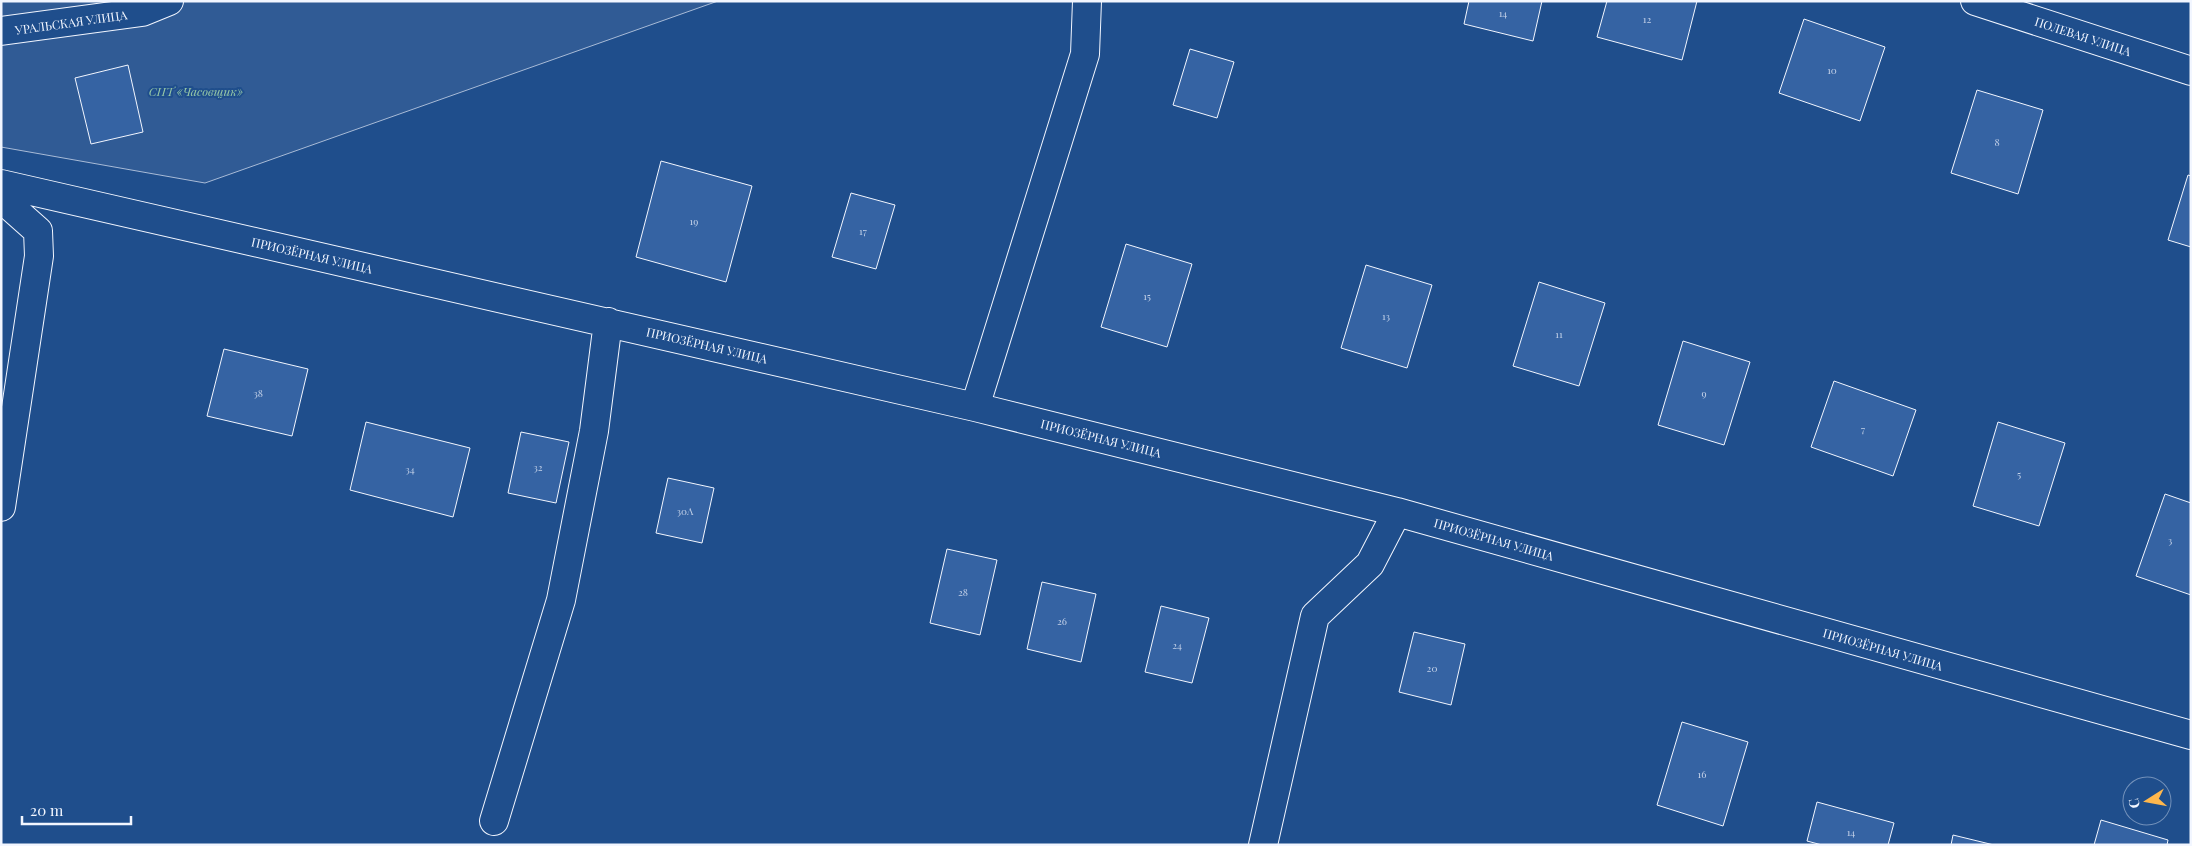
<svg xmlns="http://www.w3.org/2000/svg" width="2192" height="846" viewBox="0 0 2192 846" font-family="'Playfair Display',serif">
	<rect width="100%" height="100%" fill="#1f4e8c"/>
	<!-- built -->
	<path fill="#305b95" stroke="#a8bbd7" d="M 1,1 L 718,1 L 205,183 L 1,147 Z"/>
	<!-- building -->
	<path fill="#3563a3" stroke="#f2f6ff" d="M 1469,1 L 1542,1 L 1533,41 L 1464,24 Z
		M 1607,1 L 1697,1 L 1682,60 L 1597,37 Z
		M 1804,19 L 1885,47 L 1860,121 L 1779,93 Z
		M 1190,49 L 1234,62 L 1217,118 L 1173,105 Z
		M 128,65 L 143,132 L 91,144 L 75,78 Z
		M 1977,90 L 2043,110 L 2018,194 L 1951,173 Z
		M 661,161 L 752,186 L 726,282 L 636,257 Z
		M 2188,175 L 2191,176 L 2191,247 L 2168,240 Z
		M 851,193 L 895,205 L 876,269 L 832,257 Z
		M 1126,244 L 1192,264 L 1167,347 L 1101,327 Z
		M 1366,265 L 1432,285 L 1407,368 L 1341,348 Z
		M 1539,282 L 1605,303 L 1579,386 L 1513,366 Z
		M 1683,341 L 1750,362 L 1724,445 L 1658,425 Z
		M 224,349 L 308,369 L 292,436 L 207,416 Z
		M 1834,381 L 1916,410 L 1893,476 L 1811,447 Z
		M 366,422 L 470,448 L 453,517 L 350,490 Z
		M 1998,422 L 2065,443 L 2039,526 L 1973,506 Z
		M 521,432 L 569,442 L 556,503 L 508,493 Z
		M 668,478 L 714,488 L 702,543 L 656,533 Z
		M 2165,494 L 2191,503 L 2191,595 L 2136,576 Z
		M 947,549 L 997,560 L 980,635 L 930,623 Z
		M 1042,582 L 1096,594 L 1081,662 L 1027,649 Z
		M 1161,606 L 1209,618 L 1192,683 L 1145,672 Z
		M 1414,632 L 1465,644 L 1451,705 L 1399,692 Z
		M 1682,722 L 1748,742 L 1723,826 L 1657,805 Z
		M 1817,802 L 1894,823 L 1888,845 L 1822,845 L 1807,841 Z
		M 2101,820 L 2168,840 L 2167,845 L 2094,845 Z
		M 1953,835 L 1994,845 L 1951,845 Z"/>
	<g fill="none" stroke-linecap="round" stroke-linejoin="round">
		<defs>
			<path id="minor" d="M 1975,1 L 2191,71
				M 1,31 L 142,12 L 169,1
				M 1,184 L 975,407 L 1397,512 L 2191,735
				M 975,407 L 1085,54 L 1087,1
				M 1,507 L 39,256 L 38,231 L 11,207
				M 494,821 L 561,600 L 594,431 L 608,322
				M 1263,845 L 1315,616 L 1370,564 L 1397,512"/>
		</defs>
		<!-- minor casing -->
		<use href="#minor" stroke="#f2f6ff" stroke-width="30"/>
		<!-- minor -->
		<use href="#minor" stroke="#1f4e8c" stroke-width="28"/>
	</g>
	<g text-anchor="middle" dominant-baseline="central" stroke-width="4" stroke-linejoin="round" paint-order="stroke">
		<!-- number labels -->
		<g font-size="10" fill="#c3d1e8">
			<text x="1503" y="13">14</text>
			<text x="1647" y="19">12</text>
			<text x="1832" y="70">10</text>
			<text x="1997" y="142">8</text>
			<text x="694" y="221">19</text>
			<text x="863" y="231">17</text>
			<text x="1147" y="296">15</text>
			<text x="1386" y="316">13</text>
			<text x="1559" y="334">11</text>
			<text x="258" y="393">38</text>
			<text x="1704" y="393">9</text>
			<text x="1863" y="429">7</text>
			<text x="538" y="467">32</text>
			<text x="410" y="469">34</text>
			<text x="2019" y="474">5</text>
			<text x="685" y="511">30А</text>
			<text x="2170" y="540">3</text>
			<text x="963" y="592">28</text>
			<text x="1062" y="621">26</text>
			<text x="1177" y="645">24</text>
			<text x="1432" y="668">20</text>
			<text x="1702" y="774">16</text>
			<text x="1851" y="832">14</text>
		</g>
		<!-- street labels -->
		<g font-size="12" fill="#f2f6ff" stroke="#1f4e8c">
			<text transform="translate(71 22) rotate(-8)">УРАЛЬСКАЯ УЛИЦА</text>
			<text transform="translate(2083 36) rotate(18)">ПОЛЕВАЯ УЛИЦА</text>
			<text transform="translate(312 255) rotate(13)">ПРИОЗЁРНАЯ УЛИЦА</text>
			<text transform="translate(707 345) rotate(13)">ПРИОЗЁРНАЯ УЛИЦА</text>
			<text transform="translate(1101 438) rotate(14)">ПРИОЗЁРНАЯ УЛИЦА</text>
			<text transform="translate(1494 539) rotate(16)">ПРИОЗЁРНАЯ УЛИЦА</text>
			<text transform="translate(1883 649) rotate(16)">ПРИОЗЁРНАЯ УЛИЦА</text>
		</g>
		<!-- park labels -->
		<g font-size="12" font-style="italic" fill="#97c8a6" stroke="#1f4e8c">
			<text x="196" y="91">СНТ «Часовщик»</text>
		</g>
	</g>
	<!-- border -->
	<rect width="2192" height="846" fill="none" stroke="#f2f6ff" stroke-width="5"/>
	<!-- north arrow -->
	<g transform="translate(2147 801) rotate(259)"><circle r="24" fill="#1f4e8c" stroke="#7391ba"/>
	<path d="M0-4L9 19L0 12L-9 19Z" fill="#ffb74d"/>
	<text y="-8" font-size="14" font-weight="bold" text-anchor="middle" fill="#f2f6ff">С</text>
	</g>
	<!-- scale -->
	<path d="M22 816v8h109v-8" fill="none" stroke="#f2f6ff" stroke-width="2.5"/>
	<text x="30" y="816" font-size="15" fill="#f2f6ff" stroke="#1f4e8c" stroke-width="4" paint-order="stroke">20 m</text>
</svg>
